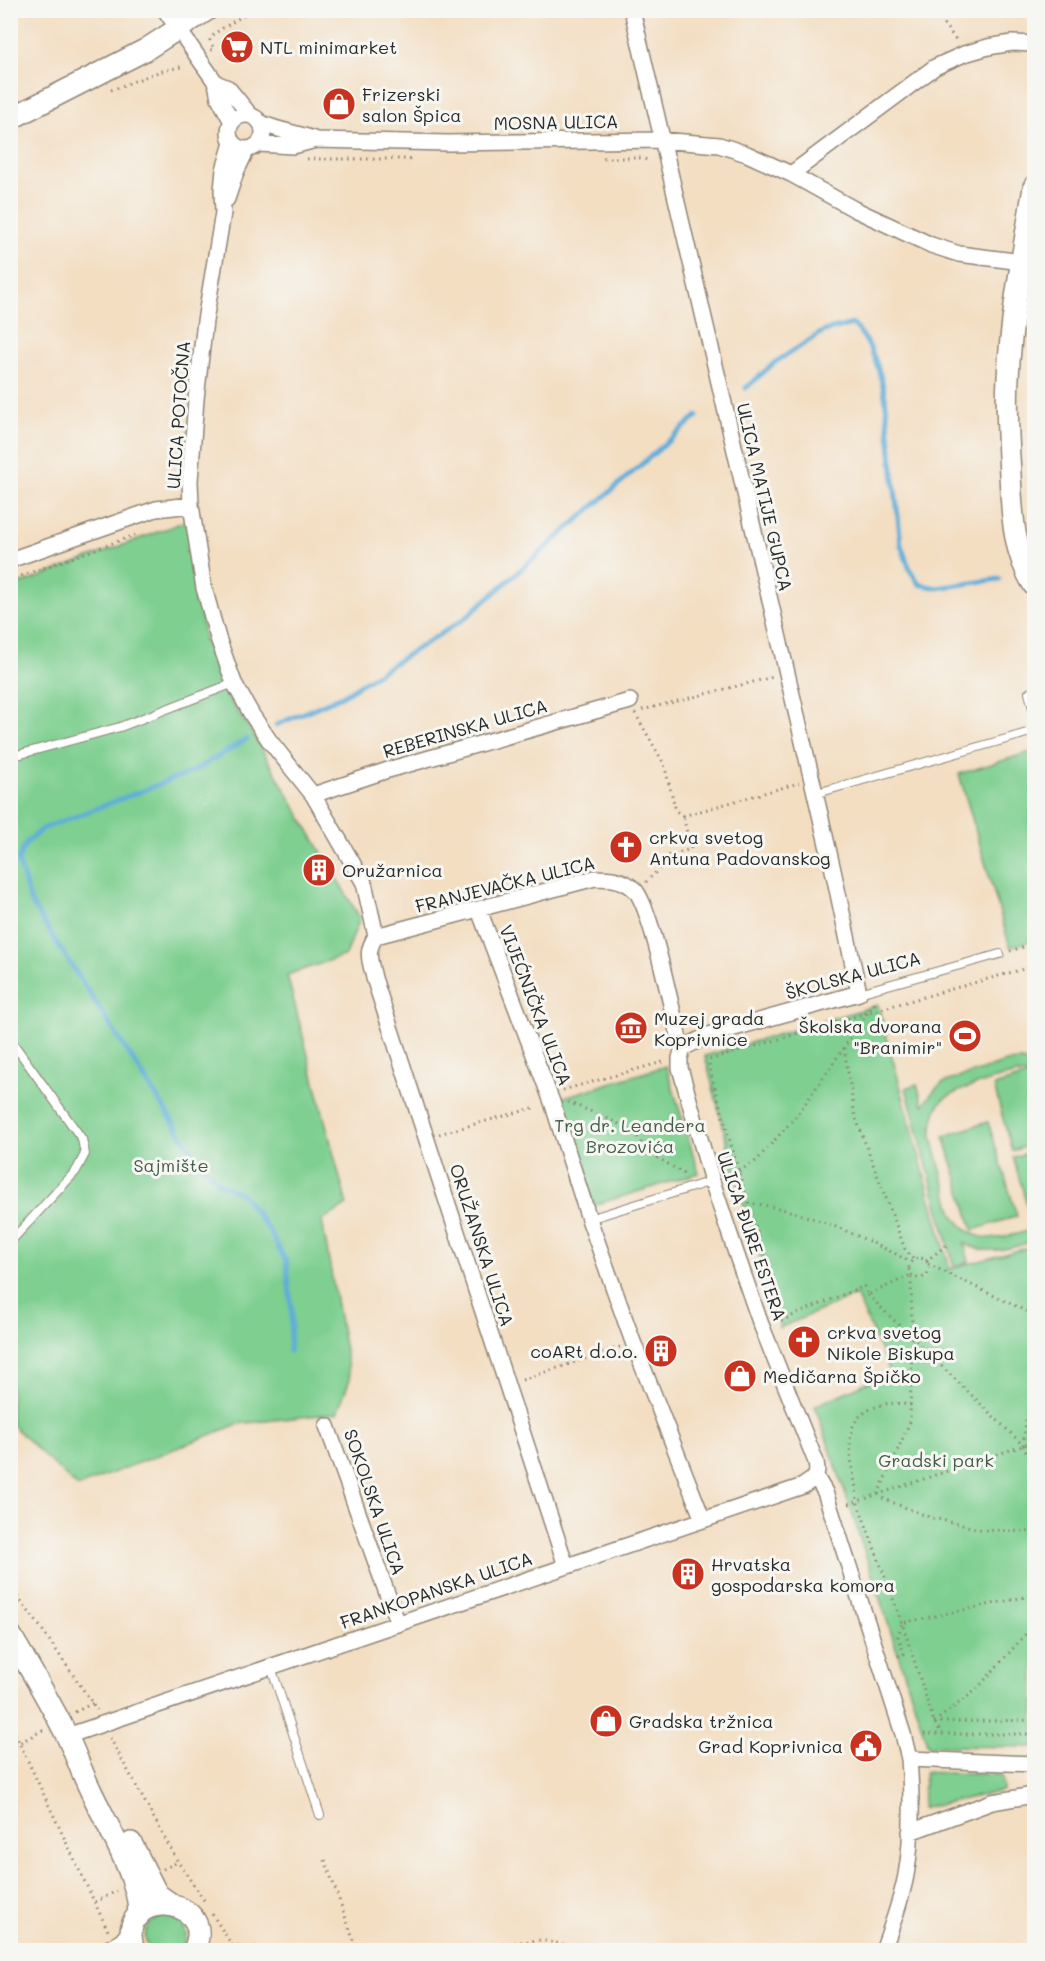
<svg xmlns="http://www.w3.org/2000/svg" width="1045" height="1961" viewBox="0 0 1045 1961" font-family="Mali,sans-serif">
	<rect width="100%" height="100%" fill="#f6f6f2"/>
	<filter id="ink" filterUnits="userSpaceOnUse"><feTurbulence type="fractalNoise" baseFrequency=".0167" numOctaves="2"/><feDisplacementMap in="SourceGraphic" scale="12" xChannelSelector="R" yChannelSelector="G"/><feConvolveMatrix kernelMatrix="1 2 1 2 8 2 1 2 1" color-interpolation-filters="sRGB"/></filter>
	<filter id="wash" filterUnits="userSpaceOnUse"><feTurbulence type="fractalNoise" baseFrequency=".008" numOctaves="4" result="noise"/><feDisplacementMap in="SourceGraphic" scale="24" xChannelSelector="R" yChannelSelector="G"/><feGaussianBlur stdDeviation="1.35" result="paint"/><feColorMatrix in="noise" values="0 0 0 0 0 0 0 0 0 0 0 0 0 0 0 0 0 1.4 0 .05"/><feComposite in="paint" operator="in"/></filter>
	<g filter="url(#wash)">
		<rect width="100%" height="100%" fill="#f3dec2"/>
		<!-- green -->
		<path fill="#7ecf90" stroke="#547d5e" stroke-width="1.5" d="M 191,519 L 204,639 L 228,699 L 248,726 L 360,918 L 346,955 L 287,975 L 347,1205 L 322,1221 L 350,1379 L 337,1413 L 238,1424 L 77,1487 L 11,1424 L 10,588 Z
			M 1034,751 L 1034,940 L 1010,947 L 959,774 Z
			M 878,1005 L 950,1269 L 1034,1246 L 1034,1747 L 928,1746 L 849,1504 L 815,1406 L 890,1372 L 856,1295 L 779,1328 L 780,1321 L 739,1190 L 705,1056 Z
			M 1021,1061 L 1034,1064 L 1034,1075 C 1030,1075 1025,1074 1020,1074 C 1007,1075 948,1091 941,1102 C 934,1111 931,1126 932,1138 L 953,1214 C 975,1249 1002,1238 1034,1229 L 1034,1241 C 1010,1248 987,1257 964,1243 L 969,1262 L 954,1266 L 906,1088 L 917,1084 L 923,1105 L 936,1088 L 943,1083 L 1006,1062 Z
			M 666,1066 L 699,1173 L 594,1205 L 561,1098 Z
			M 1027,1076 L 1034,1101 L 1034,1144 L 1012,1151 L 994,1086 Z
			M 988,1122 L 1017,1216 L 973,1230 L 944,1136 Z
			M 1034,1151 L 1034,1221 L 1032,1222 L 1013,1157 Z
			M 925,1772 L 1002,1775 L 1003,1791 L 922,1808 Z
			M 163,1916 C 183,1916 193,1934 180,1950 L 151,1950 C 139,1936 147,1921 163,1916 Z"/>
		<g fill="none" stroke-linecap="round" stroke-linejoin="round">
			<!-- stream -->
			<path stroke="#5eadd8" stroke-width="5" d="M 746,388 L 774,363 L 824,331 L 853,324 C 872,343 880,371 885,396 L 901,545 L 910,570 L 919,584 L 937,588 L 999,579
				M 276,725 L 342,696 L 464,619 L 697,416
				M 247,739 L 194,771 L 42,829 L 26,843 L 18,860 L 31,903 L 199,1162 L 218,1182 L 243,1195 L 268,1229 L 286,1261 L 292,1312 L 289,1351"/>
		</g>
	</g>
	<g filter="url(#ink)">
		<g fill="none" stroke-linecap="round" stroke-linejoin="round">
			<defs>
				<path id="lane" d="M 1034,691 L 1029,693 L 1034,712
					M 10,757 L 120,727 L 234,683
					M 814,794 L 1034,731
					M 859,993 L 1000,954
					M 10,1039 L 82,1139 L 85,1154 L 76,1171 L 10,1242
					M 589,1219 L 712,1181
					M 271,1667 L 320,1815"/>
				<path id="street" d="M 165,10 L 216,83 L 219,98 L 232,122
					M 632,10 L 833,870 L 859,993 L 709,1035 L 683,1048
					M 216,83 L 228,88 L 250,115
					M229 132a17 17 0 1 1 34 0a17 17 0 1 1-34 0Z
					M 261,123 C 279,131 298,133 316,140
					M 232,143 L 224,170 L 222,190 L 223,213 L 205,321 L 196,399 L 190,481 L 191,505 L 204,588 L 218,638 L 234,683 L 252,715 L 269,740 L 313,795 L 364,883 L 376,936
					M 259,144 L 293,146 L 316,140 L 448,143 L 661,140 L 719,145 L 747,154 L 791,174 L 854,209 L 931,245 L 959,254 L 1022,262
					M 791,174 L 935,67 L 964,54 L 988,47 L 1012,43 L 1034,44
					M 227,199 L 236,172 L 247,149
					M 10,560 L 156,509 L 191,505
					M 313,795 L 388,770 L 630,701
					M 479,910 L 552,1102 L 589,1219 L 633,1342 L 703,1520
					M 376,936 L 595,878 C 610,878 623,879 634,889 C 651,905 672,1011 679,1039 L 683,1048 L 680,1058 L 680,1068 L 712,1181 L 736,1253 L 760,1322 L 816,1462 L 817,1469 L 816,1477 L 825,1492 L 903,1734 L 909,1759
					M 376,936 C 365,953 370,959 374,978 L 566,1566
					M 327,1426 L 398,1624
					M 67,1736 L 803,1486 L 816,1477
					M 910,1832 L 992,1802 L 1034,1795
					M 883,1950 C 892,1926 901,1901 906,1875 C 913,1837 912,1797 909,1759 L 1034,1764"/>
				<path id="secondary" d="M 10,119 L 145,50 L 207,10
					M 1034,187 C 1024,250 1011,314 1008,378 C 1006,410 1008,442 1010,474 C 1012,513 1013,552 1034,585
					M 10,1634 C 29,1667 49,1700 66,1734 C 75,1752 81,1771 90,1789 C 104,1820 144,1886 138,1917
					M 131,1843 L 157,1894 L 171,1904
					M 112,1950 L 123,1944 L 131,1935
					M 134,1950 C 112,1886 220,1894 194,1950"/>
			</defs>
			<!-- lane casing -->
			<use href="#lane" stroke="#8f8476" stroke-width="10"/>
			<!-- street casing -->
			<use href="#street" stroke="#8f8476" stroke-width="18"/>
			<!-- secondary casing -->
			<use href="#secondary" stroke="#8f8476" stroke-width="24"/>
			<!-- path -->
			<path stroke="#8f8476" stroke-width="3" stroke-dasharray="1.5 4.5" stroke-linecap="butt" d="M 932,10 L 958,42
				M 211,50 L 214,49 L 210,40 L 215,33 L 252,10
				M 111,90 L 158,72 L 185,66
				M 603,158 L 641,158 L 650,161
				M 307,159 L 411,159
				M 1030,478 L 1034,425
				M 10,580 L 135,535
				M 642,710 L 773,677
				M 635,713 L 664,764 L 676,811 L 683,816
				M 683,816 L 799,783
				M 646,882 L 661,867 L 664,857 L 691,849 L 683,816
				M 1010,951 L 1034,944
				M 844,1048 L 855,1116 L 905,1249 L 913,1259
				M 563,1090 L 666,1061
				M 568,1102 C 585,1109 625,1124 637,1136 C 640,1140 642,1144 643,1149 L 688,1176
				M 439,1134 L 537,1107
				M 739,1171 L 756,1161 L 798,1114 L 876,1001
				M 748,1203 C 789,1207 840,1227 877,1245 C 889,1251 900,1255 910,1263
				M909 1268a10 10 0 1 1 20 0a10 10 0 1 1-20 0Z
				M 926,1261 L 948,1244
				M 928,1264 L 1034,1315
				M 868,1295 L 1023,1445 L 1034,1468
				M 774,1315 L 782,1308 L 744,1190 L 709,1067 L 709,1060 L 870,1012 L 1034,966
				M 775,1320 L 780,1321 L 864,1286 L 868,1295 L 911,1275 L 912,1336 L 910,1422 L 878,1494
				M 522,1380 L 620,1347
				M 911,1405 C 893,1403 888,1401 871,1409 C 834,1425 857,1472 857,1501 L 902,1623 L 934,1722 L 942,1733
				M 1023,1445 L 1026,1421 L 1034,1383
				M 878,1494 L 884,1499 L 929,1517 L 983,1530 L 1034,1532
				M 849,1504 L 1034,1442
				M 10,1587 L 39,1625 L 97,1710
				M 898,1656 L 904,1654 L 898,1636 L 902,1623 L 1034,1595
				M 75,1712 L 93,1703
				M 934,1722 L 975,1691 L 1034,1625
				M 934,1722 L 1034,1720
				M 10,1723 L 109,1933
				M 924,1734 L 1034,1734
				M 110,1738 L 178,1862 L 206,1903
				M 10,1748 L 43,1730
				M 325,1860 L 357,1950
				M 163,1869 L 178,1862
				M 95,1902 L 117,1891
				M 212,1914 L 232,1945 L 240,1947 L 367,1950
				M 443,1950 L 540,1940 L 595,1950"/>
			<!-- lane -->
			<use href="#lane" stroke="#fff" stroke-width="8"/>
			<!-- street -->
			<use href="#street" stroke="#fff" stroke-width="15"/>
			<!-- secondary -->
			<use href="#secondary" stroke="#fff" stroke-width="21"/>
		</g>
	</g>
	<!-- icons -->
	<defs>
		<symbol id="supermarket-disc" viewBox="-11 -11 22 22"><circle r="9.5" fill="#c8321e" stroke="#f6f6f2"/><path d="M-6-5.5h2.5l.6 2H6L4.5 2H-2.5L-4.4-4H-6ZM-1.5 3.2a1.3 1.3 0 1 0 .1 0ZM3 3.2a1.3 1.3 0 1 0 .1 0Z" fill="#fff"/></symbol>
		<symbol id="shop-disc" viewBox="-11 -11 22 22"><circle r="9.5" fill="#c8321e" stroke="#f6f6f2"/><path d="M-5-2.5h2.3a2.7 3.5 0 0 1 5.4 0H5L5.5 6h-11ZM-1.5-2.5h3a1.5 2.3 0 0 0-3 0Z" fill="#fff"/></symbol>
		<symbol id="church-disc" viewBox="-11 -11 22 22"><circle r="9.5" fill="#c8321e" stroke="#f6f6f2"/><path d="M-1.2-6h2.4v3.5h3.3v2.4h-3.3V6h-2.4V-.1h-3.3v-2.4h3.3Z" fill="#fff"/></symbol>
		<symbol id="building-disc" viewBox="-11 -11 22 22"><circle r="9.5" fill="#c8321e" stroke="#f6f6f2"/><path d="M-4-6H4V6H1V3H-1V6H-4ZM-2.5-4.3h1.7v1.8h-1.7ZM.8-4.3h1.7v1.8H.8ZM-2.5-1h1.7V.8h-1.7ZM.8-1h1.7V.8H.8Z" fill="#fff"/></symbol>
		<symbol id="museum-disc" viewBox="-11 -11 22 22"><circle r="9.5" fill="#c8321e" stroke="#f6f6f2"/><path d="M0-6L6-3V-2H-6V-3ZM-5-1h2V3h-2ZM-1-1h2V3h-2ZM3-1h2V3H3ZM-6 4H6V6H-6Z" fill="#fff"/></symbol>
		<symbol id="stadium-disc" viewBox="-11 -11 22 22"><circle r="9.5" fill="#c8321e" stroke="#f6f6f2"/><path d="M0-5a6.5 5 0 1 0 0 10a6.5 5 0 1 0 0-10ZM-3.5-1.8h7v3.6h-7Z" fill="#fff"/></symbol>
		<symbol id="civic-disc" viewBox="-11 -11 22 22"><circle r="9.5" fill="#c8321e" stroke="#f6f6f2"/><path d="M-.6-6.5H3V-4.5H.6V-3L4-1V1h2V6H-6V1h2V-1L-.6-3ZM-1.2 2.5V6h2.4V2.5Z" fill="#fff"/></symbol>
	</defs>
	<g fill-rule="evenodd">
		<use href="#supermarket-disc" x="218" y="28" width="38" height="38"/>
		<use href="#shop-disc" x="320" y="85" width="38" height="38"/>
		<use href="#church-disc" x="607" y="828" width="38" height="38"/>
		<use href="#building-disc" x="300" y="851" width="38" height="38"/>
		<use href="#museum-disc" x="612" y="1009" width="38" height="38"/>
		<use href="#stadium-disc" x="946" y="1017" width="38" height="38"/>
		<use href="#church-disc" x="785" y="1323" width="38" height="38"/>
		<use href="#building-disc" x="642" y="1332" width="38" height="38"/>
		<use href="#shop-disc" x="721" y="1357" width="38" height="38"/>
		<use href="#building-disc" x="669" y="1555" width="38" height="38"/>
		<use href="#shop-disc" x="587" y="1702" width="38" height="38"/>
		<use href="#civic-disc" x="847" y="1727" width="38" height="38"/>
	</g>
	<g text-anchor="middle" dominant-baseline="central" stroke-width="6" stroke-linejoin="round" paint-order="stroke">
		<!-- poi labels -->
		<g font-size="18" fill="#2b2b2b" stroke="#f6f6f2" text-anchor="start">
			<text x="260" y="47">NTL minimarket</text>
			<text x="362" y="94">Frizerski<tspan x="362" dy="21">salon Špica</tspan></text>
			<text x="649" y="837">crkva svetog<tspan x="649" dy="21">Antuna Padovanskog</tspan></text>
			<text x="342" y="870">Oružarnica</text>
			<text x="654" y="1018">Muzej grada<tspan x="654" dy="21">Koprivnice</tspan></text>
			<text x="942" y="1026" text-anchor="end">Školska dvorana<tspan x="942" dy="21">"Branimir"</tspan></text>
			<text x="827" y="1332">crkva svetog<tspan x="827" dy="21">Nikole Biskupa</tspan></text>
			<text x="638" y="1351" text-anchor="end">coARt d.o.o.</text>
			<text x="763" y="1376">Medičarna Špičko</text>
			<text x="711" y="1564">Hrvatska<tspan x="711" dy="21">gospodarska komora</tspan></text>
			<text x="629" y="1721">Gradska tržnica</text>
			<text x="843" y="1746" text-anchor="end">Grad Koprivnica</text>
		</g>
		<!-- street labels -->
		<g font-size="18" fill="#2b2b2b" stroke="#f6f6f2">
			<text transform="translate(556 122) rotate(-1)">MOSNA ULICA</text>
			<text transform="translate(178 415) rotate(-86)">ULICA POTOČNA</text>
			<text transform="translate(765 497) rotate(77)">ULICA MATIJE GUPCA</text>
			<text transform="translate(465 728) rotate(-16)">REBERINSKA ULICA</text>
			<text transform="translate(505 884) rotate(-14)">FRANJEVAČKA ULICA</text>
			<text transform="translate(853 975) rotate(-15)">ŠKOLSKA ULICA</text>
			<text transform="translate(536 1005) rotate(69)">VIJEĆNIČKA ULICA</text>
			<text transform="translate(752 1236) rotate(71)">ULICA ĐURE ESTERA</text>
			<text transform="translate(482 1245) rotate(72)">ORUŽANSKA ULICA</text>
			<text transform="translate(375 1502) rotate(71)">SOKOLSKA ULICA</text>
			<text transform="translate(436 1590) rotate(-19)">FRANKOPANSKA ULICA</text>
		</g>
		<!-- park labels -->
		<g font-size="18" fill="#445c49" stroke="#f6f6f2">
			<text x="630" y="1125">Trg dr. Leandera<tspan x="630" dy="21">Brozovića</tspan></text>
			<text x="171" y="1165">Sajmište</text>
			<text x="936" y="1460">Gradski park</text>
		</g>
	</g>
	<!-- margin -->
	<rect width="1045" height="1961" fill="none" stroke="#f6f6f2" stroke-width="36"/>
</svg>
